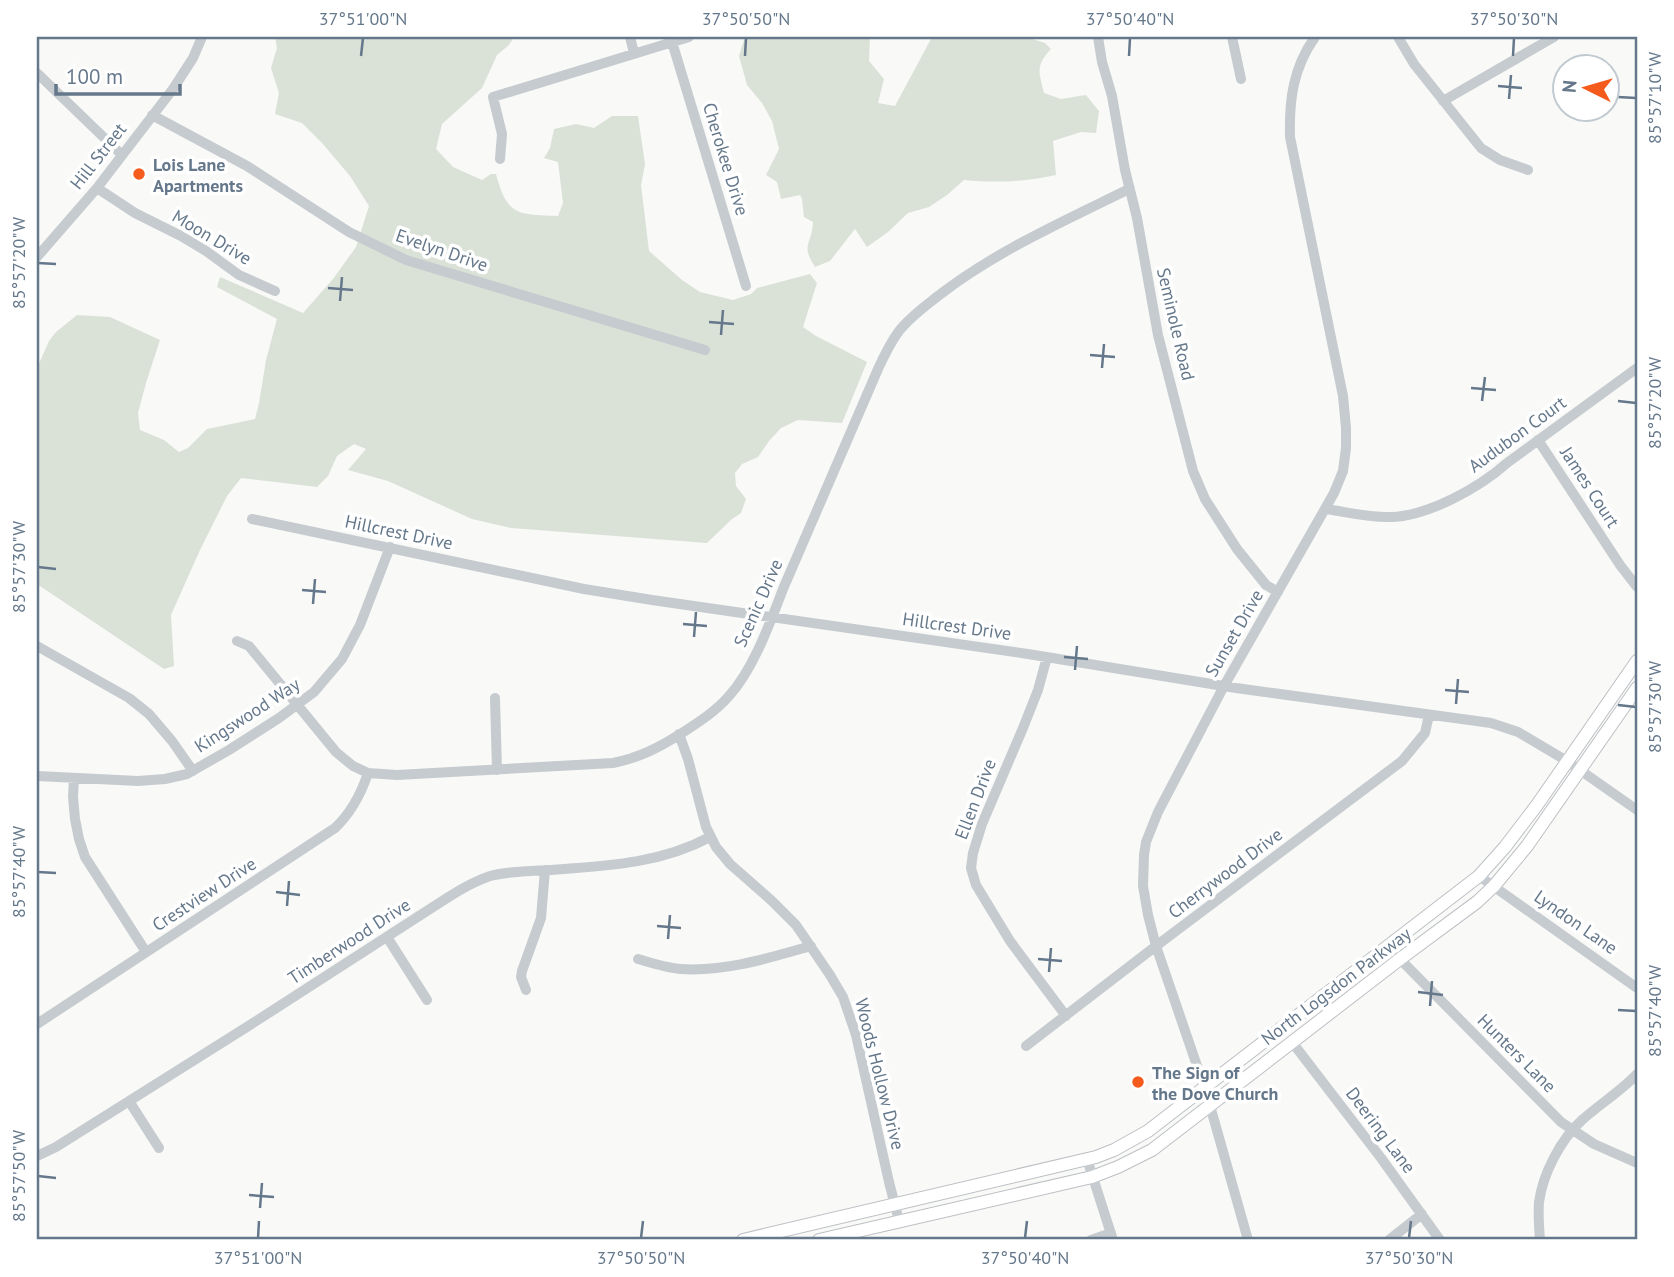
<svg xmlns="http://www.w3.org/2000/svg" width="1674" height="1277" viewBox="0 0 1674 1277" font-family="'PT Sans',sans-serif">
	<rect width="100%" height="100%" fill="#f9f9f7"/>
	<!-- green -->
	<path fill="#dae2d7" d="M 275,37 L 514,37 L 509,45 L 497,55 L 482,88 L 442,124 L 436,149 L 453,167 L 482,180 L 491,174 L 496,174 C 507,217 519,214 558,216 L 563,203 L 558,162 L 544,158 L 550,148 L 554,129 L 576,124 L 594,128 L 612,116 L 638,116 L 645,164 L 641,185 L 649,251 L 682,280 L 700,292 L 733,300 L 751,294 L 757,288 L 810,274 L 817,283 L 803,327 L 816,336 L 867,362 L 842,423 L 798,420 L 781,428 L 769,441 L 758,457 L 742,464 L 735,473 L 736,486 L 746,499 L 741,513 L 732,519 L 707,543 L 511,528 L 472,519 L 388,481 L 348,470 L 366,449 L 354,444 L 337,456 L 328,476 L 317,487 L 241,478 L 227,496 L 200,550 L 171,615 L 174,666 L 164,669 L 37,584 L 37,368 L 49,341 L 56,332 L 77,315 L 110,317 L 160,340 L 146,383 L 138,413 L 140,430 L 164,440 L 179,452 L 188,448 L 207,429 L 255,419 L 259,403 L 266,360 L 277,319 L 217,287 L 220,277 L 303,313 L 333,279 L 356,247 L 369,206 L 350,176 L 322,143 L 302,123 L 275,114 L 279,93 L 271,68 L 277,48 Z
		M 751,37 L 870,37 L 869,61 L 884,79 L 878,103 L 895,106 L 932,37 L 1026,37 L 1045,43 L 1051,49 C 1035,66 1039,72 1044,93 L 1061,99 L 1086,95 L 1099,111 L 1096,133 L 1081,132 L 1053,141 L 1056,175 C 1025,182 996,183 964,180 L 947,195 L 929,207 L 908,213 L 888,232 L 867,247 L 855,229 L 830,261 L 815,267 C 800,243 812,246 813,222 L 804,217 L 802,199 L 800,195 L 781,199 L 777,182 L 766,175 L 779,149 L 772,121 L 762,103 L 747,85 L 739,56 L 744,40 Z"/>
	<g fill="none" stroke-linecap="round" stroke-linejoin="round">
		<defs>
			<path id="major" d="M 743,1240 L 1096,1157 L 1114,1150 L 1148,1131 L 1479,876 L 1505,847 L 1537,805 L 1637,661
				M 819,1240 L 1092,1177 L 1118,1167 L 1152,1150 L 1400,959 L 1477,902 L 1494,886 L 1527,846 L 1637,688"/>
		</defs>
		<!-- major casing -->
		<use href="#major" stroke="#bcc0c4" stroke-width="14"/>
		<!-- minor -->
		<path stroke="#c6cbcf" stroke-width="10" d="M 630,37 L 634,53
			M 1098,37 L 1102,62 L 1112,96 L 1125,170 L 1137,218 L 1158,335 L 1193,471 L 1205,499 L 1237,549 L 1266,585 L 1278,592
			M 1232,37 L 1241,79
			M 1398,37 L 1414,64 L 1481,148 L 1500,160 L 1528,170
			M 672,42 L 746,286
			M 37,73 L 122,155
			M 1443,101 L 1554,37
			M 152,115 L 247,166 L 349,232 L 406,260 L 705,350
			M 500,159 L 502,134 L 493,97 L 689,37
			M 97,188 L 135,213 L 181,236 L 206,251 L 239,275 L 275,291
			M 37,257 L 97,188 L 173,89 L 193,58 L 202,37
			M 1538,440 L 1620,565 L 1637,587
			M 1326,509 C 1347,512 1369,518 1391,517 C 1428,516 1479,488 1507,463 L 1637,368
			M 252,519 L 584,589 L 652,600 L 1028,654 L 1236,688 L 1491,723 L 1518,732 L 1567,761 L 1637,810
			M 237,641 L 249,646 L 336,752 L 353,766 L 368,773 L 397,775 L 613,763 C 639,758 660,747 682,733 C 699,722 716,711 729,696 C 753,670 770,623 783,589 L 878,369 C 884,356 890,343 899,331 C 910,317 924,307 938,296 C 996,251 1064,221 1129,189
			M 37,646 L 129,698 L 149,714 L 172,741 L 193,771
			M 1047,657 L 1038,690 L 1023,728 L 982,824 L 973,853 L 971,868 L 976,885 L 1010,941 L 1066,1016
			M 495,698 L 497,770
			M 679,734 L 688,759 L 706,827 L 716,847 L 730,864 L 772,901 L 796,925 L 830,975 L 843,997 L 856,1035 L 889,1182 L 899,1221
			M 37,776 L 138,781 L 165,779 L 187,774 L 229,750 L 279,718 L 314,692 L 342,659 L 360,625 L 390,547
			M 74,778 L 73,797 L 75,819 L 79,839 L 85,857 L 146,952
			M 1479,876 L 1637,988
			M 387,937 L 427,1000
			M 1388,947 L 1561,1122 L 1594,1144 L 1637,1163
			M 638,959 C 652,963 667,968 681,969 C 725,972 769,958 811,946
			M 526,990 L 521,977 L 522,971 L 541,918 L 545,870
			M 37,1024 L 335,828 C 352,812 361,794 368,773
			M 1292,1042 L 1381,1158 L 1440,1240
			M 1026,1046 L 1156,946 L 1402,761 L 1425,733 L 1429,715
			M 129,1101 L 159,1148
			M 37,1156 L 56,1147 L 250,1025 L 447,898 C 461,889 475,881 490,876 C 510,871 529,871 549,870 C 605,866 660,864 710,837
			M 1087,1159 L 1113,1240
			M 1091,1240 L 1111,1233
			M 1248,1240 L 1207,1095 L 1156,946 L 1148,915 L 1143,886 L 1144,855 L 1146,842 L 1158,812 L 1224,686 L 1334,493 L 1343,471 L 1346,448 L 1346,428 L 1343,396 L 1290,137 C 1289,100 1293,68 1315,37
			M 1389,1240 L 1422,1214
			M 1540,1240 C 1539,1227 1538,1215 1539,1202 C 1543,1173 1561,1139 1582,1120 C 1600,1104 1621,1091 1637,1074"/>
		<!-- major -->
		<use href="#major" stroke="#fff" stroke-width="12"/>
	</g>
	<!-- ticks -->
	<path fill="none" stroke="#65788b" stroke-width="2.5" d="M 361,56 L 363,38M 745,56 L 746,38M 1129,56 L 1130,38M 1513,56 L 1514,38M 1498,86 L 1522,88M 1618,97 L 1636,98M 1509,99 L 1511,75M 38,263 L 56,264M 328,288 L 353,290M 340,301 L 342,277M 709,322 L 734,324M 721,335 L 723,310M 1090,355 L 1115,357M 1102,368 L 1104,344M 1471,388 L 1496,390M 1482,401 L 1485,377M 1618,401 L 1636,403M 38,567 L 56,569M 302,590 L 326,592M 313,604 L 315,579M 683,624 L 707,626M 694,637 L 696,612M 1064,657 L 1088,659M 1075,670 L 1077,646M 1445,690 L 1469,692M 1456,704 L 1458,679M 1618,705 L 1636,707M 38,872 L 56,873M 276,892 L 300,895M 287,906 L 289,881M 657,926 L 681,928M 668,939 L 670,915M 1038,959 L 1062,961M 1049,972 L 1051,948M 1418,992 L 1443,995M 1430,1006 L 1432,981M 1618,1010 L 1636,1011M 38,1176 L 56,1178M 249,1195 L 274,1197M 260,1208 L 262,1183M 258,1238 L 259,1221M 641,1238 L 643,1221M 1025,1238 L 1027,1221M 1409,1238 L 1411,1221"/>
	<!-- markers -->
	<g fill="#f45b1d" stroke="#fff" stroke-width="2.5">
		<circle cx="139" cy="174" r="7"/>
		<circle cx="1138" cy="1082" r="7"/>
	</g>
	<g text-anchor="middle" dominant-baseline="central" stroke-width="7" stroke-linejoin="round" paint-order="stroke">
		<!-- street labels -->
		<g font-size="18" fill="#65788b" stroke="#fff">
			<text transform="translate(98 156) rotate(-52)">Hill Street</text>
			<text transform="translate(726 159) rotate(73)">Cherokee Drive</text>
			<text transform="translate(212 237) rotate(31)">Moon Drive</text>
			<text transform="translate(442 250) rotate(19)">Evelyn Drive</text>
			<text transform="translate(1176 324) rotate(77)">Seminole Road</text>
			<text transform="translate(1517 434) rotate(-36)">Audubon Court</text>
			<text transform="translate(1590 487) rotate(57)">James Court</text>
			<text transform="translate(399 532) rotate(12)">Hillcrest Drive</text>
			<text transform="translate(758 603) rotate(-66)">Scenic Drive</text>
			<text transform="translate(957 626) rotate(8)">Hillcrest Drive</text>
			<text transform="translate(1234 633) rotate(-60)">Sunset Drive</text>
			<text transform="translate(247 715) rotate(-33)">Kingswood Way</text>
			<text transform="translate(975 799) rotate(-69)">Ellen Drive</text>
			<text transform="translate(1225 873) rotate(-37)">Cherrywood Drive</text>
			<text transform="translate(204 894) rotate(-33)">Crestview Drive</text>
			<text transform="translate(1576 922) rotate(35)">Lyndon Lane</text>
			<text transform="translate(349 941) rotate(-33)">Timberwood Drive</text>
			<text transform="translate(1336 986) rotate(-37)">North Logsdon Parkway</text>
			<text transform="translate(1517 1053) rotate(45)">Hunters Lane</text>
			<text transform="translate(880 1074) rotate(76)">Woods Hollow Drive</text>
			<text transform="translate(1381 1130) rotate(53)">Deering Lane</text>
		</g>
		<!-- poi labels -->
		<g font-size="18" font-weight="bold" fill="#65788b" stroke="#fff" text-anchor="start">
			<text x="153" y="164">Lois Lane<tspan x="153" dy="21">Apartments</tspan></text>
			<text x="1152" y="1072">The Sign of<tspan x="1152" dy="21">the Dove Church</tspan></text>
		</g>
	</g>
	<!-- border -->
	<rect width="1674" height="1277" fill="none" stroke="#ffffff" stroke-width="77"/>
	<!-- north arrow -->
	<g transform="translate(1586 88) rotate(275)"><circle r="33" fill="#ffffff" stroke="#c1c9d1" stroke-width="2"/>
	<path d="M0-5L12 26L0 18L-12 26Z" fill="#f45b1d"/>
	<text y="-10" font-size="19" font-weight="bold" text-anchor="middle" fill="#65788b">N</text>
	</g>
	<!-- scale -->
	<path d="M56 84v10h124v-10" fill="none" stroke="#65788b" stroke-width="3.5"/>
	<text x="66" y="84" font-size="21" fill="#65788b" stroke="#ffffff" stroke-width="5" paint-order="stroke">100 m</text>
	<rect x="38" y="38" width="1598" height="1200" fill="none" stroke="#65788b" stroke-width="2.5"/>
	<g font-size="18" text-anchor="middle" fill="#65788b">
		<text x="363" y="25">37°51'00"N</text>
		<text x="746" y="25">37°50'50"N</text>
		<text x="1130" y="25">37°50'40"N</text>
		<text x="1514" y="25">37°50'30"N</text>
		<text transform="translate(1655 98) rotate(-90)" y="6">85°57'10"W</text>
		<text transform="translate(19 263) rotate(-90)" y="6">85°57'20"W</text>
		<text transform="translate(1655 403) rotate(-90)" y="6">85°57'20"W</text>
		<text transform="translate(19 567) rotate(-90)" y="6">85°57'30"W</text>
		<text transform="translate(1655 707) rotate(-90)" y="6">85°57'30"W</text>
		<text transform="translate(19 872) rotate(-90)" y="6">85°57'40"W</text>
		<text transform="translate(1655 1011) rotate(-90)" y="6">85°57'40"W</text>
		<text transform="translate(19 1176) rotate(-90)" y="6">85°57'50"W</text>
		<text x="258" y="1264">37°51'00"N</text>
		<text x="641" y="1264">37°50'50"N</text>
		<text x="1025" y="1264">37°50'40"N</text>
		<text x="1409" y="1264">37°50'30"N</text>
	</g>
</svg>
